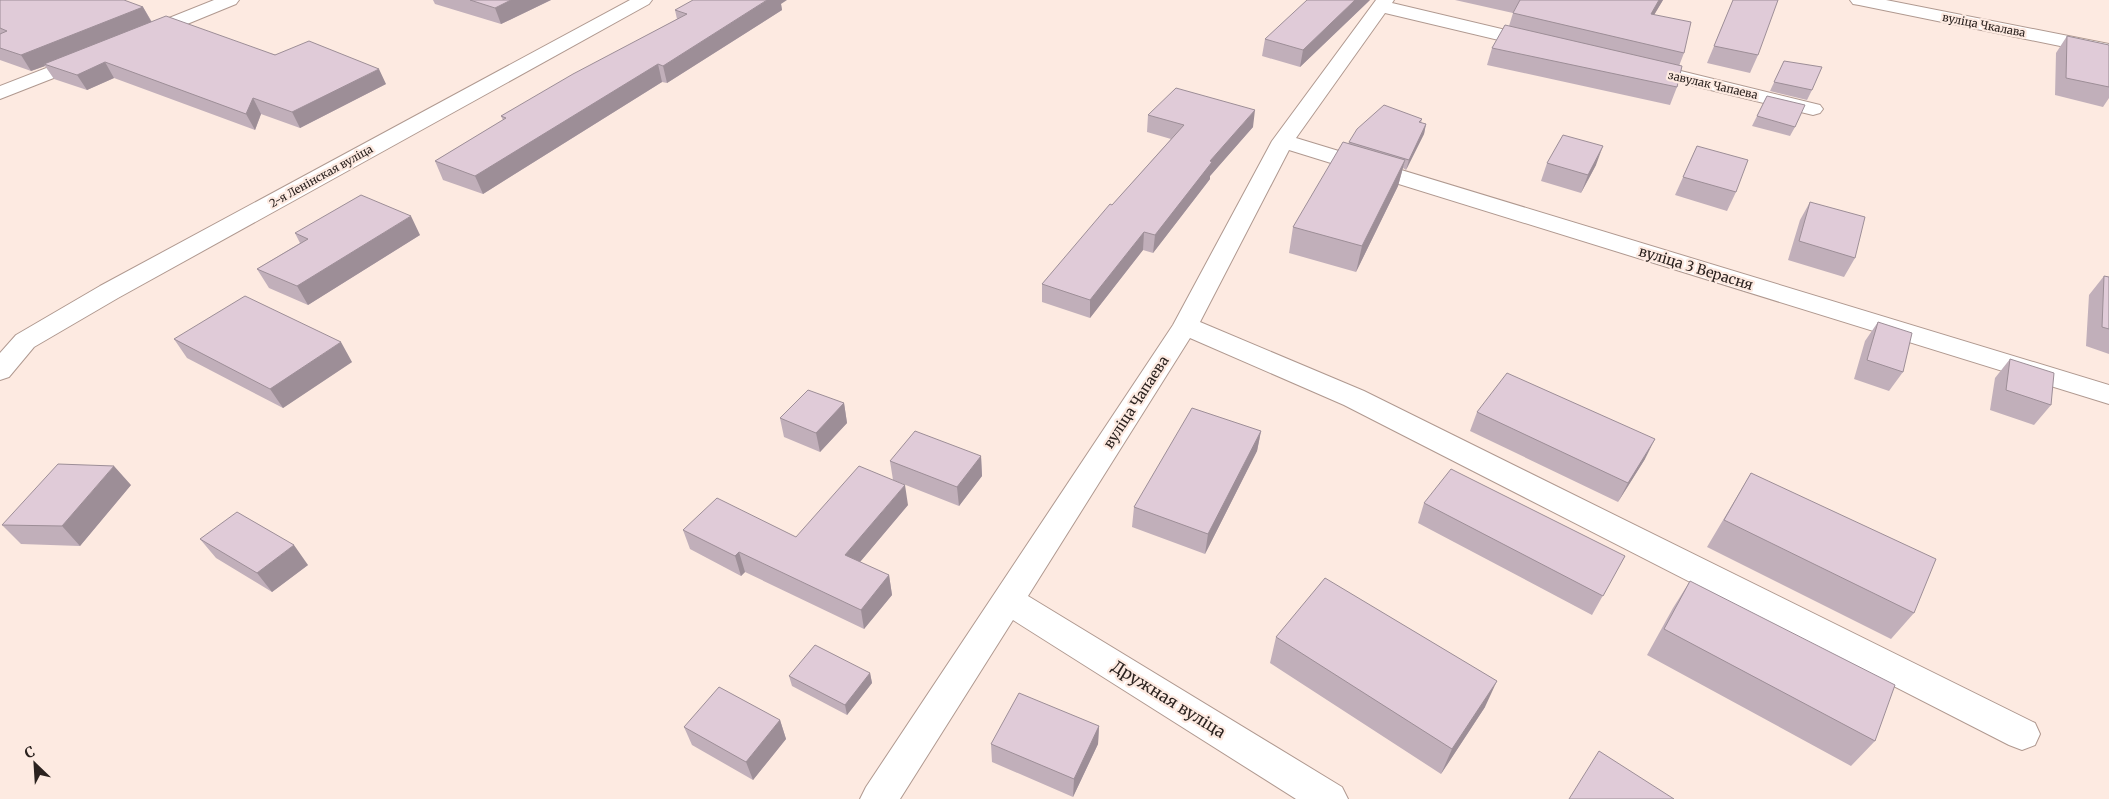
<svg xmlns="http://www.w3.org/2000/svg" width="2109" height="799" viewBox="0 0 2109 799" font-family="Merriweather,serif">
	<rect width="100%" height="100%" fill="#fdeae1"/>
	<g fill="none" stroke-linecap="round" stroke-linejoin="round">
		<defs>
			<path id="minor" d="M 214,0 L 239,0 L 236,4 L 153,38 L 146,40 L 139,38 L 137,34 L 139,30 Z
				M 1376,0 L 1394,0 L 1392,3 L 1544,39 L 1546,43 L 1544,47 L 1537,49 L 1385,13 L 1296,138 L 2109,385 L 2109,404 L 1289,150 L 1200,322 L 1364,391 L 2035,723 L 2040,734 L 2035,745 L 2022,750 L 2009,745 L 1344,405 L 1190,338 L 1028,596 L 1342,787 L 1348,799 L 1296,799 L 1013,620 L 900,799 L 860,799 L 866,787 L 1173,325 L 1272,141 Z
				M 1850,0 L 1886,0 L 2109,44 L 2109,56 L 1859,5 L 1853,4 Z
				M 85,53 L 92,55 L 95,59 L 92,63 L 0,99 L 0,86 Z
				M 1644,62 L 1820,105 L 1823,109 L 1820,113 L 1813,115 L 1637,72 L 1634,68 L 1637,64 Z"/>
			<path id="major" d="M 630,0 L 652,0 L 649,4 L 118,298 L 34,347 L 9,377 L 0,380 L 0,353 L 16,335 L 100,286 Z"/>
		</defs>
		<!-- minor casing -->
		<use href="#minor" stroke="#b09990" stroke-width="2"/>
		<!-- major casing -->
		<use href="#major" stroke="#b09990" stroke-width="2"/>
		<!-- minor -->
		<use href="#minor" fill="#fff" fill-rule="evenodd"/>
		<!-- major -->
		<use href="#major" fill="#fff" fill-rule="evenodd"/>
	</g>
	<!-- wall -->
	<path fill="#c1afba" d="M 0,0 L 143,7 L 152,22 L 386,84 L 300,128 L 261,114 L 255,130 L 114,78 L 87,90 L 54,79 L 45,66 L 31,71 L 0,60 Z
		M 433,0 L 551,0 L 501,24 L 435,4 Z
		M 1370,0 L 1300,67 L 1262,56 L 1265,39 Z
		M 1455,0 L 1663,0 L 1654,15 L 1684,53 L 1679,66 L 1677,87 L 1670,105 L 1487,65 L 1492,48 L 1509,26 L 1513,13 Z
		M 1733,0 L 1758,55 L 1750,73 L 1707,63 Z
		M 781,4 L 782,10 L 667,83 L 662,82 L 483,194 L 443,180 L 435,161 L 503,120 L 501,116 L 677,19 L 675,10 Z
		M 2067,36 L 2109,45 L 2109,98 L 2103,107 L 2055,95 L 2056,53 Z
		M 1784,61 L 1812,90 L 1807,100 L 1770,91 Z
		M 1767,96 L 1795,127 L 1790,136 L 1752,126 Z
		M 1148,115 L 1253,127 L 1210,176 L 1210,179 L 1153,253 L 1143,250 L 1090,318 L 1042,302 L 1042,284 L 1171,139 L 1147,132 Z
		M 1422,119 L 1421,123 L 1426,124 L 1424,134 L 1406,170 L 1403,168 L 1398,186 L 1356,272 L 1289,253 L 1293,227 L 1349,142 Z
		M 1697,146 L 1736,192 L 1727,211 L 1675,195 Z
		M 1547,163 L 1596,165 L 1581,193 L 1541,181 Z
		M 1810,202 L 1855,258 L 1844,277 L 1788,260 L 1800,220 Z
		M 295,233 L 420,235 L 308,305 L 269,288 L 257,269 L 300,243 Z
		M 2104,276 L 2109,277 L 2109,354 L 2086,346 L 2089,295 Z
		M 1878,322 L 1903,372 L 1889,391 L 1854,379 L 1865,341 Z
		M 174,339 L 352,362 L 283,408 L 187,358 Z
		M 2010,359 L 2051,405 L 2034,425 L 1990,410 L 1995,378 Z
		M 844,403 L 847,423 L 820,452 L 784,437 L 780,418 Z
		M 1477,412 L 1645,459 L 1618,502 L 1470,431 Z
		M 1261,431 L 1257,451 L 1205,554 L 1132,527 L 1134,507 Z
		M 981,456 L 982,476 L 959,506 L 893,480 L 890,461 Z
		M 1751,473 L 1914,613 L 1891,639 L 1707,547 Z
		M 131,485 L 80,546 L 21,544 L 2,525 Z
		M 1424,503 L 1625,556 L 1592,615 L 1418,523 Z
		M 908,505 L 860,562 L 889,575 L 892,595 L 864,629 L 745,572 L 741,576 L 690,549 L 683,530 L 796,537 Z
		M 200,539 L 308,565 L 272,592 L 216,558 Z
		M 1690,581 L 1875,741 L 1851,766 L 1647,655 L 1673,608 Z
		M 1276,637 L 1485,707 L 1441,774 L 1270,663 Z
		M 870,673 L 872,683 L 847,715 L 792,686 L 789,676 Z
		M 780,720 L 786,739 L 753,780 L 692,745 L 684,727 Z
		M 1099,726 L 1098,744 L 1073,797 L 992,762 L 991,744 Z"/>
	<!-- shaded-wall -->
	<path fill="#9d8e97" d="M 511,0 L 551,0 L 501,24 L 495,8 Z
		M 767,0 L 787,0 L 781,4 L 782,10 L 667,83 L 663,66 Z
		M 1355,0 L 1370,0 L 1300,67 L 1303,50 Z
		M 1659,0 L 1663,0 L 1645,30 L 1651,14 Z
		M 143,7 L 152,23 L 44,64 L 45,66 L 31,71 L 21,55 Z
		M 105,62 L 114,78 L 87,90 L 77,75 Z
		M 658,64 L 662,82 L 483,194 L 475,176 Z
		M 379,69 L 386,84 L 300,128 L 292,112 Z
		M 253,98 L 261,114 L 255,130 L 246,114 Z
		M 1255,110 L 1253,127 L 1210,176 L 1210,179 L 1153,253 L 1155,235 L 1210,161 Z
		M 1426,124 L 1424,134 L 1406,170 L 1409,160 Z
		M 1603,146 L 1596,165 L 1581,193 L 1588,175 Z
		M 1405,160 L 1398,186 L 1356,272 L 1362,246 Z
		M 411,216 L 420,235 L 308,305 L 297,286 Z
		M 1144,232 L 1143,250 L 1090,318 L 1090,300 Z
		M 341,342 L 352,362 L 283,408 L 270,389 Z
		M 844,403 L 847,423 L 820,452 L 816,433 Z
		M 1261,431 L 1257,451 L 1205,554 L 1208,534 Z
		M 1655,439 L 1645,459 L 1618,502 L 1628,483 Z
		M 981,456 L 982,476 L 959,506 L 957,487 Z
		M 114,466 L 131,485 L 80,546 L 62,526 Z
		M 905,485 L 908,505 L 849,575 L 845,555 Z
		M 294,545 L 308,565 L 272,592 L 257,573 Z
		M 739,552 L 745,572 L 741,576 L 735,556 Z
		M 889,575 L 892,595 L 864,629 L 861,610 Z
		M 870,673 L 872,683 L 847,715 L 845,705 Z
		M 1497,681 L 1485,707 L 1441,774 L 1452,749 Z
		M 780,720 L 786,739 L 753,780 L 746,762 Z
		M 1099,726 L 1098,744 L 1073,797 L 1074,779 Z"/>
	<!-- building -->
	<path fill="#e0cbd8" stroke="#9d8e97" d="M 0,0 L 124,0 L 143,7 L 21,55 L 0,48 L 0,34 L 7,31 L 0,28 Z
		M 470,0 L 511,0 L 495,8 Z
		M 693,0 L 767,0 L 663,66 L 658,64 L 475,176 L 435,161 L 506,118 L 501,116 L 573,74 L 687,14 L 675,10 Z
		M 1307,0 L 1355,0 L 1303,50 L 1265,39 Z
		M 1520,0 L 1659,0 L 1651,14 L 1691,22 L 1684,53 L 1513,13 Z
		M 1733,0 L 1778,0 L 1758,55 L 1714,46 Z
		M 166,16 L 275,55 L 309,41 L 379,69 L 292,112 L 253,98 L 246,114 L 105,62 L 77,75 L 44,64 Z
		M 1505,25 L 1682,66 L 1677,87 L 1492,48 Z
		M 2067,36 L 2109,45 L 2109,87 L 2066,78 Z
		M 1784,61 L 1822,67 L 1812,90 L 1774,82 Z
		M 1176,88 L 1255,110 L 1210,161 L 1212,162 L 1155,235 L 1144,232 L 1090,300 L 1042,284 L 1110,204 L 1112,205 L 1184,125 L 1148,115 Z
		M 1767,96 L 1805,105 L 1795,127 L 1757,116 Z
		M 1384,105 L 1422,119 L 1419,122 L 1426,124 L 1409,160 L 1349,142 L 1357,129 Z
		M 1563,135 L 1603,146 L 1588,175 L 1547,163 Z
		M 1343,142 L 1405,160 L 1362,246 L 1293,227 Z
		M 1697,146 L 1748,160 L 1736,192 L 1683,177 Z
		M 361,195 L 411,216 L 297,286 L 257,269 L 308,239 L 295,233 Z
		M 1810,202 L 1865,217 L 1855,258 L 1799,241 Z
		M 2104,276 L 2109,277 L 2109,329 L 2102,327 Z
		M 245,296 L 341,342 L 270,389 L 174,339 Z
		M 1878,322 L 1912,333 L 1903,372 L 1867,360 Z
		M 2010,359 L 2054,373 L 2051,405 L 2006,390 Z
		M 1507,373 L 1655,439 L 1628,483 L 1477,412 Z
		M 808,390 L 844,403 L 816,433 L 780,418 Z
		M 1192,408 L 1261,431 L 1208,534 L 1134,507 Z
		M 915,431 L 981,456 L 957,487 L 890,461 Z
		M 58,464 L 114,466 L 62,526 L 2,525 Z
		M 859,466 L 905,485 L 845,555 L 889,575 L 861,610 L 739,552 L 735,556 L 683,530 L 717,498 L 796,537 Z
		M 1451,469 L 1625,556 L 1603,596 L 1424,503 Z
		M 1751,473 L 1936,559 L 1914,613 L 1724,520 Z
		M 237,512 L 294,545 L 257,573 L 200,539 Z
		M 1325,578 L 1497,681 L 1452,749 L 1276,637 Z
		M 1690,581 L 1895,685 L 1875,741 L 1664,629 Z
		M 815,645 L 870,673 L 845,705 L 789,676 Z
		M 719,687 L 780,720 L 746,762 L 684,727 Z
		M 1019,693 L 1099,726 L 1074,779 L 991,744 Z
		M 1599,751 L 1674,799 L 1569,799 Z"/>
	<g text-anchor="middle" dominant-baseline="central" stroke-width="4.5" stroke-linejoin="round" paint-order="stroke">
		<!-- far-street labels -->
		<g font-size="11" fill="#2b221f" stroke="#fdeae1">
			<text transform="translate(1984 25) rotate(11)">вуліца Чкалава</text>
			<text transform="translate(1713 85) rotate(13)">завулак Чапаева</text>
			<text transform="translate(321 176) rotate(-29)">2-я Ленінская вуліца</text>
		</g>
		<!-- street labels -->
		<g font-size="14" fill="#2b221f" stroke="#fdeae1">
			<text transform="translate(1696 268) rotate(17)">вуліца 3 Верасня</text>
			<text transform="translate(1136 402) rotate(-57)">вуліца Чапаева</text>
		</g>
		<!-- near-street labels -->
		<g font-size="16" fill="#2b221f" stroke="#fdeae1">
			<text transform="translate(1169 699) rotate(32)">Дружная вуліца</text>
		</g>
	</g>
	<!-- north arrow -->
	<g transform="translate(35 764) rotate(335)" stroke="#fdeae1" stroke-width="4" paint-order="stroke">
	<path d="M0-4L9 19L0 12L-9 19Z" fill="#2b221f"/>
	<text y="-8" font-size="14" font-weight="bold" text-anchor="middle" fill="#2b221f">С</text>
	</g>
</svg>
